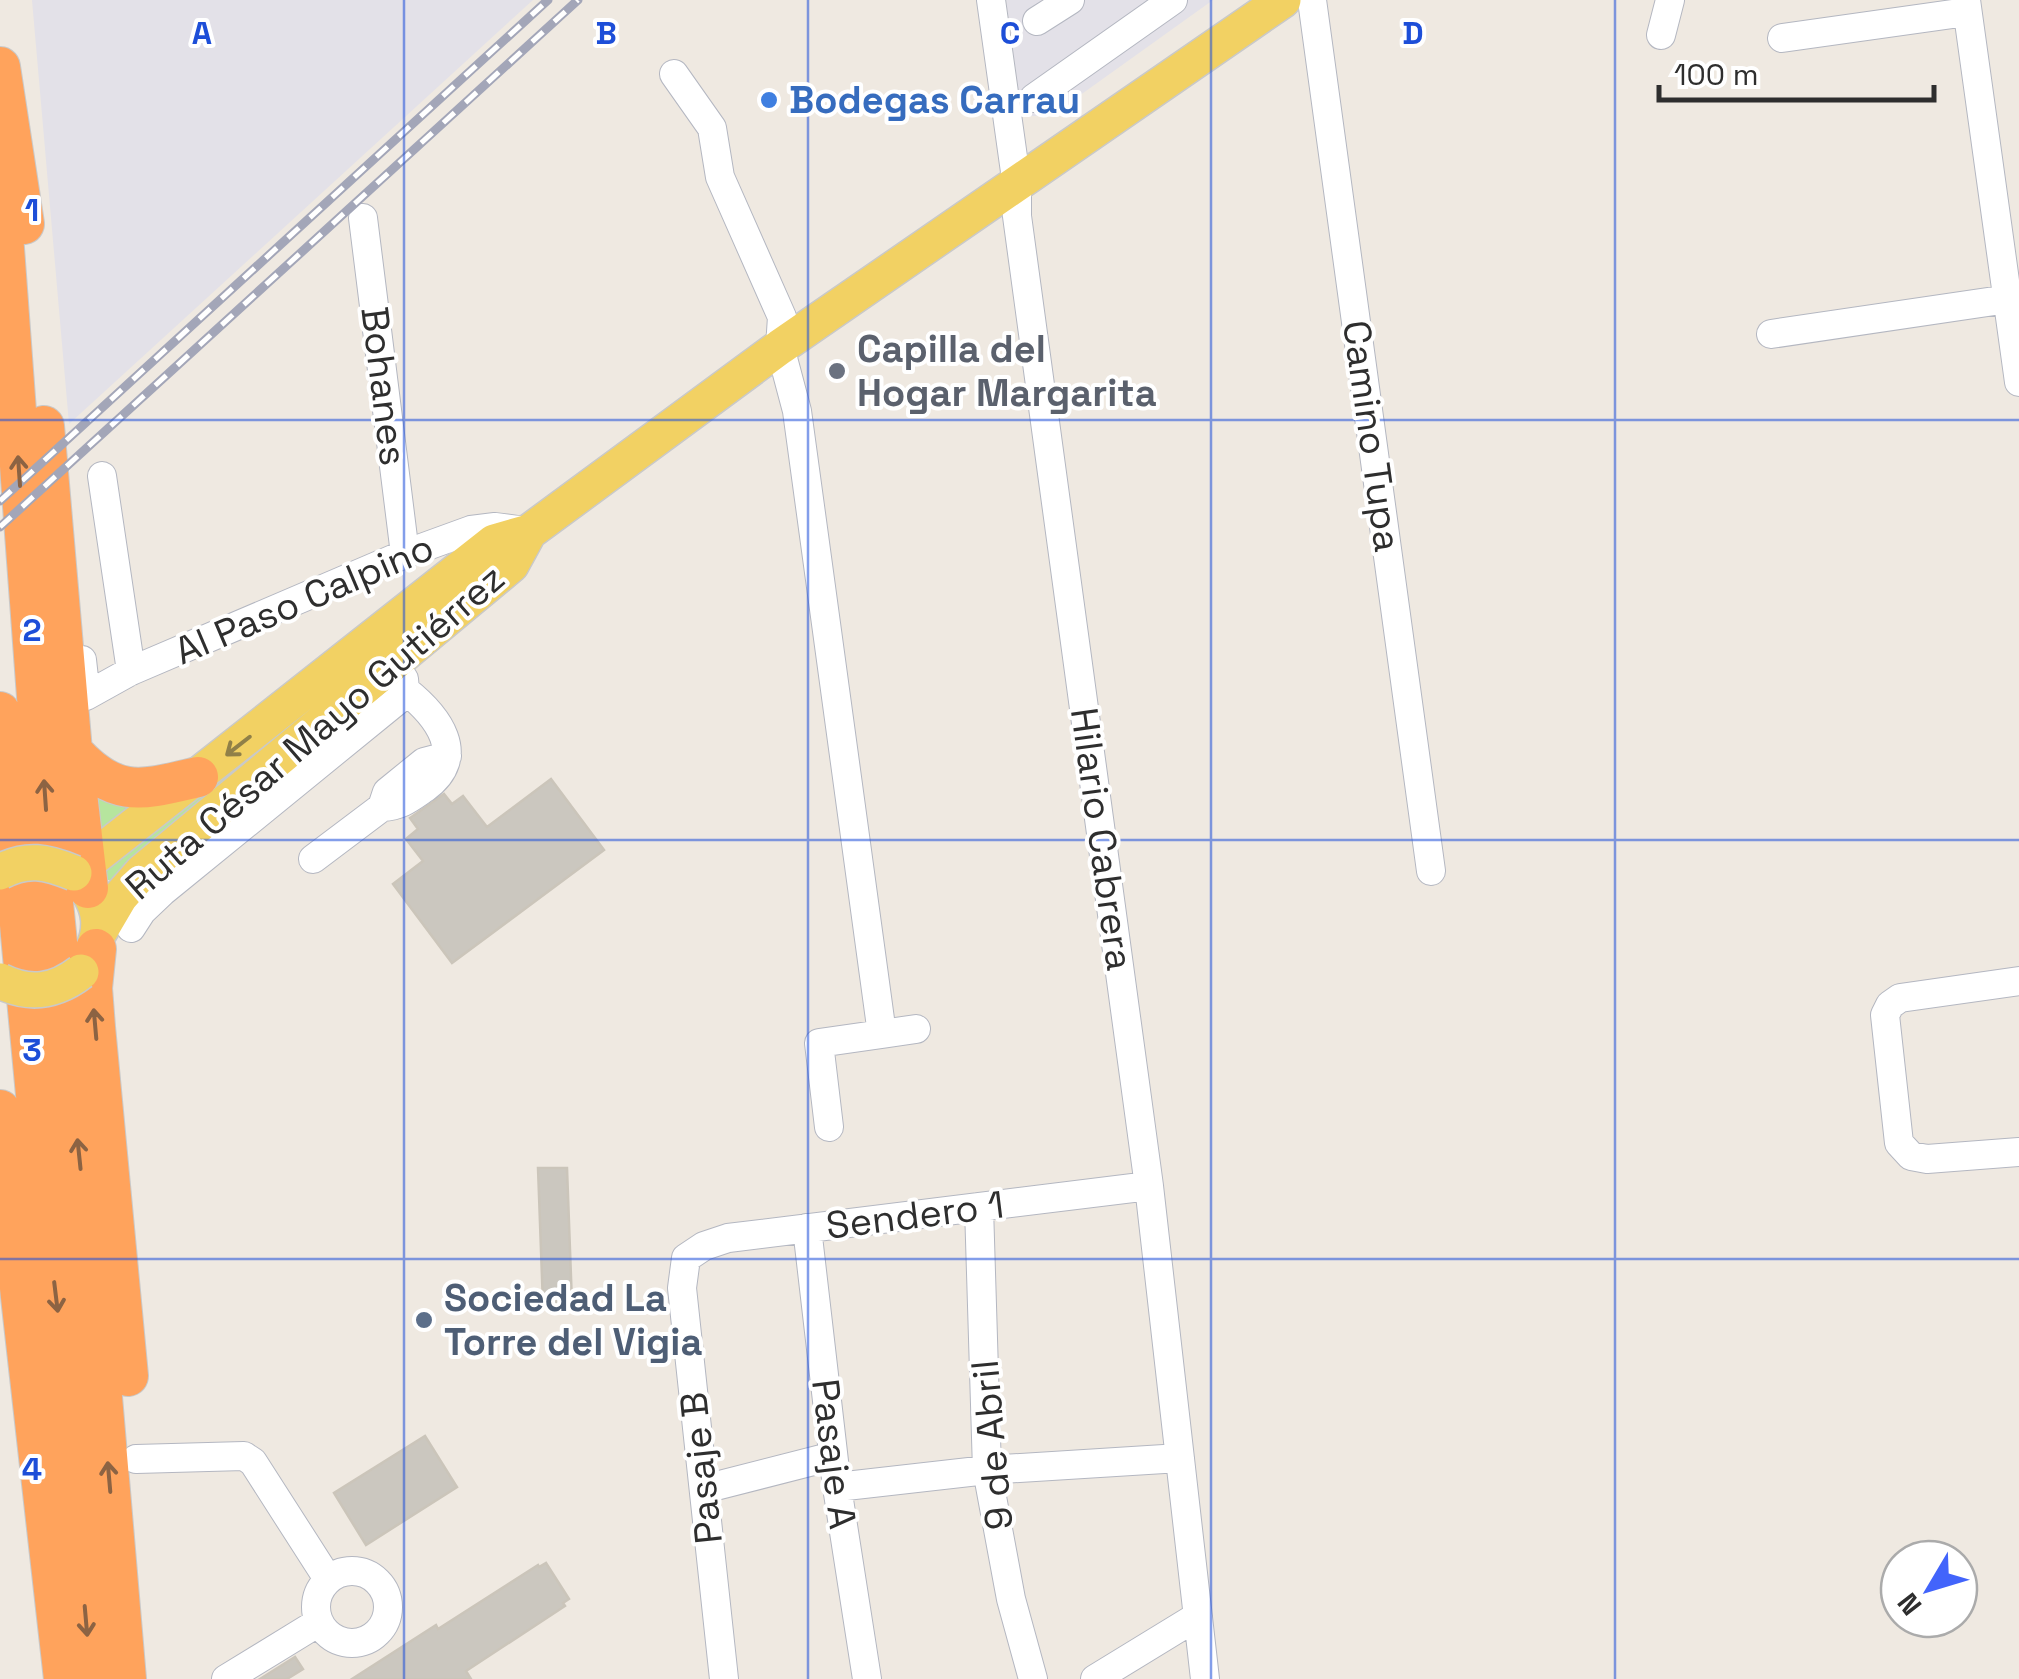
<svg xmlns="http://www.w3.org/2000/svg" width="2019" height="1679" viewBox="0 0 2019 1679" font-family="'Space Grotesk',sans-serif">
	<rect width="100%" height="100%" fill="#efe9e1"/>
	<!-- industrial -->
	<path fill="#e3e1e8" d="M 32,0 L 533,0 L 69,424 Z
		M 1006,0 L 1213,0 L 1051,116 L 1022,116 Z"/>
	<!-- green -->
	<path fill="#b6e59e" d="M 359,672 L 260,764 L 111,880 L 102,880 L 98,867 Z
		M 87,783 L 141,807 L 93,840 Z"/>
	<!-- building -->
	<path fill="#cbc7bf" stroke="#cbc5ba" stroke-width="2.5" d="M 551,779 L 604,850 L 452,963 L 393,884 L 423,861 L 406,839 L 418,829 L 410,818 L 444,794 L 452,804 L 463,796 L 487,827 Z
		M 538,1168 L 567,1168 L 572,1304 L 543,1305 Z
		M 425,1436 L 457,1487 L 366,1545 L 334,1493 Z
		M 546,1563 L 569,1599 L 563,1603 L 565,1606 L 466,1671 L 471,1679 L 352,1679 L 436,1625 L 438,1629 L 538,1565 L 539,1567 Z
		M 295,1657 L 303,1669 L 287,1679 L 260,1679 Z"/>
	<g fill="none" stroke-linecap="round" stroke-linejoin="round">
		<defs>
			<path id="minor" d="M 991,0 L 1017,186 L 1017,216 L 1149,1186 L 1205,1679
				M 1312,0 L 1431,871
				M 1966,0 L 2019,382
				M 1037,21 L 1070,0
				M 1661,35 L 1670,0
				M 1782,38 L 1967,12
				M 674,74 L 712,128 L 720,177 L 782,317 L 780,347 L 797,411 L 882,1034 L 916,1029
				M 1034,98 L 1173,0
				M 363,218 L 405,554
				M 1771,334 L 2008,299
				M 102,476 L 131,671
				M 82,660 L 86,696 L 131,671 L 405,554 L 471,530 L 495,527 L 518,530
				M 382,807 C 401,806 409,799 425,788 C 469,756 438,716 405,690
				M 313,859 L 382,807 L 387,792 L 424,762 L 447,756
				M 131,928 L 142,911 L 162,892 L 399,699 L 405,690 L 404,679 L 393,664
				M 2019,981 L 1900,998 L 1890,1005 L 1885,1015 L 1899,1143 L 1911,1156 L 1927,1159 L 2019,1152
				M 829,1127 L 819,1043 L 882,1034
				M 979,1207 L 987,1470 L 1011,1599 L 1033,1679
				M 807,1228 L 837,1487 L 867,1679
				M 136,1459 L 244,1456 L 253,1462 L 328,1579
				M 837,1487 L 987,1470 L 1180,1458
				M 704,1489 L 833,1456
				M316 1607a36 36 0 1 1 72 0a36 36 0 1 1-72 0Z
				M 226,1679 L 319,1622
				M 724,1679 L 682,1288 L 686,1258 L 704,1246 L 728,1238 L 1149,1186
				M 1095,1679 L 1198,1616"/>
			<path id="major" d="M 100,931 L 120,897 L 142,872 L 511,565 L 529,532
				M 82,971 C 106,933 105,906 74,873 L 494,542 L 529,532 L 780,347 L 1283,0"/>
			<path id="highway" d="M 0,67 L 24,224
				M 0,194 L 50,873 L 98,1350 L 126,1679
				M 44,426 L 72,751 C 116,800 142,790 198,777
				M 0,712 L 91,1679
				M 72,751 L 88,888
				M 96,949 L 92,988 L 95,1027 L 128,1376
				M 0,1110 L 64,1679"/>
		</defs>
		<!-- minor casing -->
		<use href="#minor" stroke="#b4b7c1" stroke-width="30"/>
		<!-- major casing -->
		<use href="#major" stroke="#c9c9c9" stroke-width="38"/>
		<!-- highway casing -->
		<use href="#highway" stroke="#c9c9c9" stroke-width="42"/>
		<!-- minor -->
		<use href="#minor" stroke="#fff" stroke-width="28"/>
		<!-- major -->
		<use href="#major" stroke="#f2d163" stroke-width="35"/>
		<!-- highway -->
		<use href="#highway" stroke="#ffa35c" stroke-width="40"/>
		<defs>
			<path id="rail" d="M 0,501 L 548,0
				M 0,527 L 578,0"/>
		</defs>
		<!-- rail casing -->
		<use href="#rail" stroke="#a3a6b8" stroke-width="9"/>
		<!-- rail -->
		<use href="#rail" stroke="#fff" stroke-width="5" stroke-dasharray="15" stroke-linecap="butt"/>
		<defs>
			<path id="major-bridge" d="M 0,872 C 27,857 47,862 74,873
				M 0,981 C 30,996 55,992 81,972"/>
		</defs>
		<!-- major-bridge casing -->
		<use href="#major-bridge" stroke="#c9c9c9" stroke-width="38" stroke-linecap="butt"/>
		<!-- major-bridge -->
		<use href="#major-bridge" stroke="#f2d163" stroke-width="35"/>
	</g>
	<!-- one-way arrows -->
	<defs><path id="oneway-shaft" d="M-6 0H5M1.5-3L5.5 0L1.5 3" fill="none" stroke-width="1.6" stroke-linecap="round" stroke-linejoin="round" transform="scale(2.5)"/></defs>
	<g stroke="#8c6343">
		<use href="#oneway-shaft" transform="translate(19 471) rotate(-94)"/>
		<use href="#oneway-shaft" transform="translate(45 795) rotate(-94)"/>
		<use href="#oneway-shaft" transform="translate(95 1024) rotate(-95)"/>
		<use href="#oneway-shaft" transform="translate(79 1154) rotate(-96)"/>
		<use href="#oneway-shaft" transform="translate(56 1297) rotate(83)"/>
		<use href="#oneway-shaft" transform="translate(109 1477) rotate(-95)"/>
		<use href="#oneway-shaft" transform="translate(86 1621) rotate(85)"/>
	</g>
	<use stroke="#908048" href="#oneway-shaft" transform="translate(238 746) rotate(142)"/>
	<!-- grid -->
	<path fill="none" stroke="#1d4ed8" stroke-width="2.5" stroke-opacity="0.55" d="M 404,0 L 404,1679M 808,0 L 808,1679M 1211,0 L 1211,1679M 1615,0 L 1615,1679M 0,420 L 2019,420M 0,840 L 2019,840M 0,1259 L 2019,1259"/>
	<!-- markers -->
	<circle fill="#3f7fe0" stroke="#fff" stroke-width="4" cx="769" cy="100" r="10"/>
	<circle fill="#6b7280" stroke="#fff" stroke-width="4" cx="837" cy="371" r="10"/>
	<circle fill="#5c6f8a" stroke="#fff" stroke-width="4" cx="424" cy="1320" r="10"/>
	<g text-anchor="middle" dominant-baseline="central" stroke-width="8" stroke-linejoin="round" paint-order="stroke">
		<!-- shop labels -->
		<g font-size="38" font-weight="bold" fill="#366cbe" stroke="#fff" text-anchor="start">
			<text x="789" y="100">Bodegas Carrau</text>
		</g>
		<!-- worship labels -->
		<g font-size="38" font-weight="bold" fill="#5b616d" stroke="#fff" text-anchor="start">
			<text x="857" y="349">Capilla del<tspan x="857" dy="44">Hogar Margarita</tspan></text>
		</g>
		<!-- street labels -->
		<g font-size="38" fill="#2e2e2e" stroke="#fff">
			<text transform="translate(384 386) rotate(83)">Bohanes</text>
			<text transform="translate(1372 436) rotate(82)">Camino Tupa</text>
			<text transform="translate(304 599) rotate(-23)">Al Paso Calpino</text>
			<text transform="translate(315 732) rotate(-41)">Ruta César Mayo Gutiérrez</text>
			<text transform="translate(1102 839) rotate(82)">Hilario Cabrera</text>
			<text transform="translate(915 1215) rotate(-7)">Sendero 1</text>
			<text transform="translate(992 1445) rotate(-95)">9 de Abril</text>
			<text transform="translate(834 1454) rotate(83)">Pasaje A</text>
			<text transform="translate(701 1468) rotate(-96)">Pasaje B</text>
		</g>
		<!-- service labels -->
		<g font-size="38" font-weight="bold" fill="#4e5e75" stroke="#fff" text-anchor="start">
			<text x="444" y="1298">Sociedad La<tspan x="444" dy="44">Torre del Vigia</tspan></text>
		</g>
	</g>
	<g font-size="32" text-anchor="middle" font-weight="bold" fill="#1d4ed8" stroke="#fff" stroke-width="8" stroke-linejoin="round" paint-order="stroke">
		<text x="202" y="44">A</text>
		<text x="606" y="44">B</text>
		<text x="1010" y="44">C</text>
		<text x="1413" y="44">D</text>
		<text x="32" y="221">1</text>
		<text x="32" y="641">2</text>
		<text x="32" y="1061">3</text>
		<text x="32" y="1480">4</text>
	</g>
	<!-- north arrow -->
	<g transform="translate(1929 1589) rotate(232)"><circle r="48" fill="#ffffff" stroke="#ababab" stroke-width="2.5"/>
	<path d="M0-8L18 38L0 25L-18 38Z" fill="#4264fb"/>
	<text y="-15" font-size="28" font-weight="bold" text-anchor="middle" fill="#2e2e2e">N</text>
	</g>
	<!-- scale -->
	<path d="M1659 85v15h275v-15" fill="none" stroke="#2e2e2e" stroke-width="5"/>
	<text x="1674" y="85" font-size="30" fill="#2e2e2e" stroke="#ffffff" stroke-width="8" paint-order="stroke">100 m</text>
</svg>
